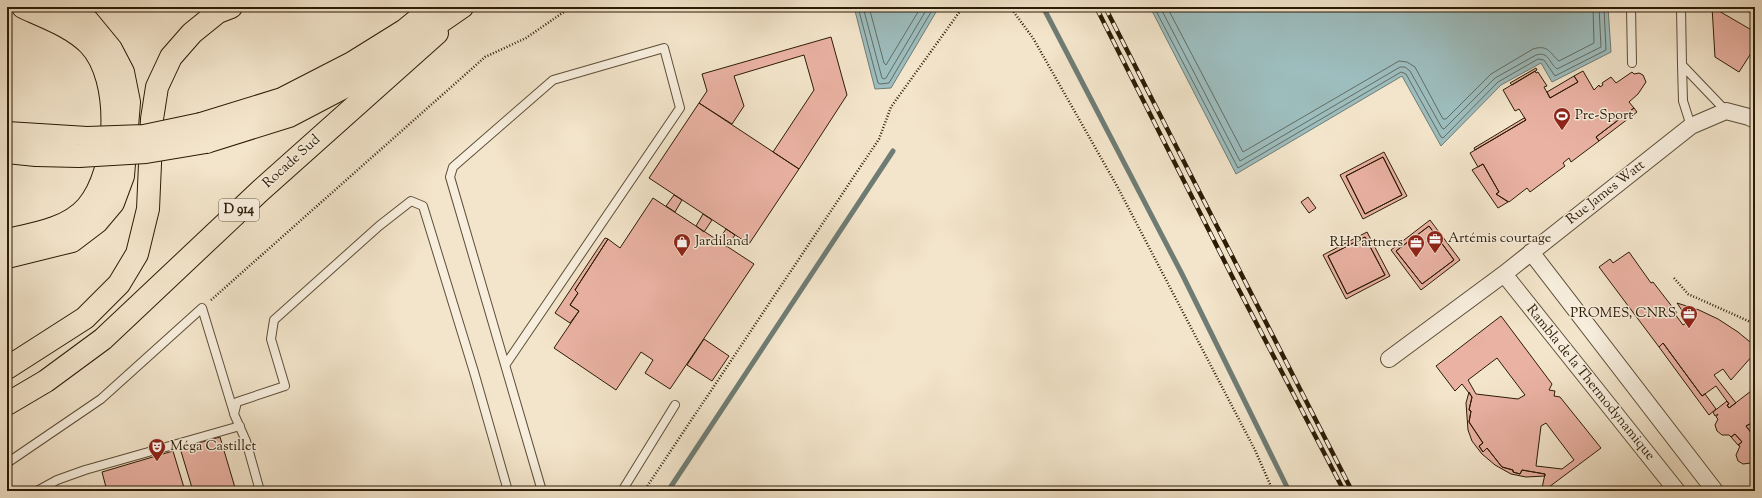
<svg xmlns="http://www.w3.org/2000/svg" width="1762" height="498" viewBox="0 0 1762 498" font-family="'Sorts Mill Goudy',serif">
	<rect width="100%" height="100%" fill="#f3e5cb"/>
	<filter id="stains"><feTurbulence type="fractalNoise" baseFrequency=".005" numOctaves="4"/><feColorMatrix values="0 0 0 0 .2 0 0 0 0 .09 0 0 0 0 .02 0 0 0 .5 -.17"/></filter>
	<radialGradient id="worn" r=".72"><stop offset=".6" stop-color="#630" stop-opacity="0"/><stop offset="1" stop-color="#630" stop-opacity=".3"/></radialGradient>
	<!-- water -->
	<path fill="#9dbdbe" stroke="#6f7c74" d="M 854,7 L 939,7 L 891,88 L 875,89 Z
		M 1150,7 L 1608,7 L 1611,52 L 1552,82 L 1541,63 L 1501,85 L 1441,146 L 1402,76 L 1236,174 Z"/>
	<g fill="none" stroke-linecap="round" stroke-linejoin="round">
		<!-- shore -->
		<path stroke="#646c62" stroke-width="1" d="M 858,7 L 878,83 L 880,84 L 889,83 L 934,7
			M 863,7 L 882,78 L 884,79 L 886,78 L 928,7
			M 869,7 L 884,63 L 886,65 L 921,7
			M 1154,7 L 1238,168 L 1401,72 L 1406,74 L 1441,137 L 1443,138 L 1498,82 L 1538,59 L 1544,60 L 1555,76 L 1606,50 L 1604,7
			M 1160,7 L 1240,161 L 1400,67 L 1405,67 L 1410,71 L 1442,128 L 1444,129 L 1495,78 L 1536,55 C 1549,51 1549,63 1557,69 L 1601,47 L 1599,7
			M 1167,7 L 1243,152 L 1399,61 L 1407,62 L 1415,67 L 1443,119 L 1446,119 L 1491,74 L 1533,49 C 1549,44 1550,54 1559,61 L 1594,43 L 1593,7"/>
		<!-- stream -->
		<path stroke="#6f7c74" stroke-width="5" d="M 1043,7 L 1182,274 L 1289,491
			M 668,491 L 893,151"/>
	</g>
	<!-- building -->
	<path fill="#eab2a3" stroke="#2b1b06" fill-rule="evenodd" d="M 1712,7 L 1755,32 L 1755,47 L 1739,72 L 1715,57 Z
		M 831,37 L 847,95 L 799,169 L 773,152 L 814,90 L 804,55 L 734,76 L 744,106 L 732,124 L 699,103 L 707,91 L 702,74 Z
		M 1536,68 L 1537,70 L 1512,85 L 1510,83 Z
		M 1535,71 L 1536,73 L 1538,72 L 1547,86 L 1544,87 L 1550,98 L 1578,82 L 1574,76 L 1583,71 L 1594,90 L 1599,85 L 1600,87 L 1603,85 L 1602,83 L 1611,77 L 1616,83 L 1632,72 L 1634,74 L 1639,73 L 1643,75 L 1646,82 L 1638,94 L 1629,102 L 1634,108 L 1596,137 L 1599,141 L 1571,162 L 1569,158 L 1563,163 L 1565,166 L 1530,192 L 1527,188 L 1509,202 L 1496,194 L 1499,192 L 1483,164 L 1478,167 L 1470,153 L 1526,120 L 1519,109 L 1515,111 L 1503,90 Z
		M 1574,76 L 1578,82 L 1550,98 L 1547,92 Z
		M 699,103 L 799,169 L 749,244 L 649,178 Z
		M 1634,108 L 1637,112 L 1599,141 L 1596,137 Z
		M 1524,118 L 1526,120 L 1475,150 L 1474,148 Z
		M 1384,152 L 1407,196 L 1363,219 L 1340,175 ZM 1383,157 L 1402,195 L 1365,214 L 1346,176 Z
		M 1383,157 L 1402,195 L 1365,214 L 1346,176 Z
		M 1483,164 L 1499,192 L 1496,194 L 1508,202 L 1498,208 L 1472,170 Z
		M 674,195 L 682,200 L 675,212 L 666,206 Z
		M 1308,197 L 1316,208 L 1309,213 L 1301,202 Z
		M 653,198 L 754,264 L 670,389 L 645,373 L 653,360 L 641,352 L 616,390 L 554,348 L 579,311 L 570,305 L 578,293 L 575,290 L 608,239 L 620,248 Z
		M 703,214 L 712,220 L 704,232 L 696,226 Z
		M 1430,220 L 1460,260 L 1421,290 L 1391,250 ZM 1429,226 L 1454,260 L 1422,284 L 1396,251 Z
		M 1429,226 L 1454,260 L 1422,284 L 1396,251 Z
		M 726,229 L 735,235 L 727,247 L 718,241 Z
		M 1367,232 L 1390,276 L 1346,299 L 1323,255 ZM 1365,237 L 1385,275 L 1347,294 L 1328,256 Z
		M 1365,237 L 1385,275 L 1347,294 L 1328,256 Z
		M 605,238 L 608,239 L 575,290 L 578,293 L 570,305 L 579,311 L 570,323 L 555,313 Z
		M 1629,252 L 1651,283 L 1653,282 L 1677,313 L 1675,314 L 1683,325 L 1689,321 L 1677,303 L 1699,310 L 1718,319 L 1738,332 L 1755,346 L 1752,351 L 1755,353 L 1753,355 L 1731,380 L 1723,369 L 1714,375 L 1736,403 L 1729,408 L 1727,405 L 1729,404 L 1716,386 L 1702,396 L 1663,343 L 1659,347 L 1599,267 L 1610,259 L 1613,263 Z
		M 1501,316 L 1552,384 L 1549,390 L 1555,391 L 1554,396 L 1560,397 L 1601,448 L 1545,490 L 1542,488 L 1545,474 L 1522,470 L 1520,474 L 1513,472 L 1513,470 L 1502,467 L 1487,448 L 1483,452 L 1479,446 L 1483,443 L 1469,422 L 1471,411 L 1469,410 L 1472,397 L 1462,384 L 1455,391 L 1436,366 ZM 1497,358 L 1525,395 L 1518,399 L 1476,394 L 1468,380 ZM 1546,423 L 1574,460 L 1562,469 L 1536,466 L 1541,426 Z
		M 704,339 L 729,356 L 712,381 L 687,365 Z
		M 1663,343 L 1702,396 L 1705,394 L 1716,409 L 1709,415 L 1659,347 Z
		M 1755,388 L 1755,421 L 1746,426 L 1755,438 L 1755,464 L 1753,466 L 1751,463 L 1743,464 L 1738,461 L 1736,455 L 1740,446 L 1738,445 L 1742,442 L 1735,434 L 1731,437 L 1729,435 L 1722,435 L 1717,431 L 1715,425 L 1718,419 L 1716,417 L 1718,414 L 1715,416 L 1713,412 L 1727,401 L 1729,404 L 1727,405 L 1729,408 Z
		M 1469,392 L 1472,397 L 1469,410 L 1471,411 L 1469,422 L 1483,443 L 1479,446 L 1483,452 L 1487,448 L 1502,467 L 1513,470 L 1513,472 L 1520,474 L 1522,470 L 1545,474 L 1545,476 L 1526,477 L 1511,474 L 1495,465 L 1482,454 L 1472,441 L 1468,430 L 1466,403 Z
		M 1752,423 L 1755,427 L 1755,438 L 1746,426 Z
		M 1735,434 L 1742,442 L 1738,445 L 1731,437 Z
		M 220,437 L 236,491 L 193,491 L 180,448 Z
		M 173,451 L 185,491 L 107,491 L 102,472 Z"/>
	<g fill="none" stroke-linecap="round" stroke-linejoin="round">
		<defs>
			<path id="lane" d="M 1631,7 L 1632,63
				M 1681,7 L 1682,65
				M 1749,7 L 1755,10
				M 1691,126 L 1683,101 L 1682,65 L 1726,111
				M 506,364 L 680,108 L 664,48 L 553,80 L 453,167 L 450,177 L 542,491
				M 7,463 L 101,399 L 202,308 L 234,413
				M 37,491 L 57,480 L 85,470 L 240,426
				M 260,491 L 246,441 L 234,414 L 237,402 L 285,386 L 271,339 L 274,320 L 379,226 L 411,201 L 423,206 L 474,372 L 508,491
				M 622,491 L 675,405"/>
			<path id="street" d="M 1531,252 L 1715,491
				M 1504,274 L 1677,491
				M 1389,359 L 1504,274 L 1691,126 L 1726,111 L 1749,117 L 1755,120"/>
			<path id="primary" d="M 7,240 C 34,234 68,229 87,207 C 118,171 123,79 89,44 C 71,26 46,18 23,7
				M 7,257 L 72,241 L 97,222 L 113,203 L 123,176 L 129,102 L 123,72 L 111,49 L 88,21 L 61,7
				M 7,368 L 85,318 L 119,284 L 137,254 L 148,209 L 152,119 L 157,87 L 171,57 L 192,33 L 218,12 L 231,7
				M 7,404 L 46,381 L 103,339 L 260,191 L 437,33"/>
			<path id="highway" d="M 201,124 L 282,99 L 352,63 L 405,30 L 433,7
				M 7,133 L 87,138
				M 206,142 L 289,116 L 352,83 L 462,7
				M 7,152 L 36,155 L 79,156"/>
		</defs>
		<!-- lane casing -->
		<use href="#lane" stroke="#5d4e37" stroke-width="10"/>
		<!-- street casing -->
		<use href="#street" stroke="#5d4e37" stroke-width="18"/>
		<!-- primary casing -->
		<use href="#primary" stroke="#2b1b06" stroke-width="24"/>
		<!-- highway casing -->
		<use href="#highway" stroke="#2b1b06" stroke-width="24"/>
		<!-- path -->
		<path stroke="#2b1b06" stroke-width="2.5" stroke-dasharray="1 2" stroke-linecap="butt" d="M 1010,7 L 1033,38 L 1117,186 L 1255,450 L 1273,491
			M 1674,278 L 1688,294 L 1755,324
			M 211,300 L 485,57 L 526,38 L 571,7
			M 644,491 L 879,139 L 891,107 L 963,7"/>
		<!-- lane -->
		<use href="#lane" stroke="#f7eedd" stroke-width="8"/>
		<!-- street -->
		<use href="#street" stroke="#f7eedd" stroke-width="16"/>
		<!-- primary -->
		<use href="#primary" stroke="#f3e5cb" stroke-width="22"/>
		<!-- highway -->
		<use href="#highway" stroke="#f3e5cb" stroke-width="22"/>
		<defs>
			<path id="rail" d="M 1096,7 L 1238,288 L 1344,491
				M 1105,7 L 1352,491"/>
		</defs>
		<!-- rail casing -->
		<use href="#rail" stroke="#2b1b06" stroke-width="4.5"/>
		<!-- rail -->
		<use href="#rail" stroke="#f7eedd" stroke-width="3" stroke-dasharray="9" stroke-linecap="butt"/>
		<defs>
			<path id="highway-bridge" d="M 87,138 L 144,136 L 201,124
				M 79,156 L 146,152 L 206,142"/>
		</defs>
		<!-- highway-bridge casing -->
		<use href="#highway-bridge" stroke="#2b1b06" stroke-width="24" stroke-linecap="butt"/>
		<!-- highway-bridge -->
		<use href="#highway-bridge" stroke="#f3e5cb" stroke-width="22"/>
	</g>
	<!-- icons -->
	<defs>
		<symbol id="stadium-pin" viewBox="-11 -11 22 30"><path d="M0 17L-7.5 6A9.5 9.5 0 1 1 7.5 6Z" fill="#8f2418" stroke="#f7eedd"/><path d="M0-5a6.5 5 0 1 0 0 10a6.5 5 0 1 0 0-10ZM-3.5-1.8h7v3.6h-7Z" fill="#fff"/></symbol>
		<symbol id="office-pin" viewBox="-11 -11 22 30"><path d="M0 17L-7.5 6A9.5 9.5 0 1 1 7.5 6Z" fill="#8f2418" stroke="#f7eedd"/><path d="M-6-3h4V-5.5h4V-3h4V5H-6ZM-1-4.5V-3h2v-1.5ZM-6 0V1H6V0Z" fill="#fff"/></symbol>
		<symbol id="shop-pin" viewBox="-11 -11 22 30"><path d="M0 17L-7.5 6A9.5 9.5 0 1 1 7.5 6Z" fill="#8f2418" stroke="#f7eedd"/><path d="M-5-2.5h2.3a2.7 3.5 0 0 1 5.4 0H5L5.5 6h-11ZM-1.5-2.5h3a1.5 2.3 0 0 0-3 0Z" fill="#fff"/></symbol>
		<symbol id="theatre-pin" viewBox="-11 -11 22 30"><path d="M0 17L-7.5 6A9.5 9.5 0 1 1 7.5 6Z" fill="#8f2418" stroke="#f7eedd"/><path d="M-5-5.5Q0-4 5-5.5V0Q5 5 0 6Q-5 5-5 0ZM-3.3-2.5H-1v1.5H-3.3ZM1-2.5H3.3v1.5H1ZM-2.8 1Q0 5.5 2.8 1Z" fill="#fff"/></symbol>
	</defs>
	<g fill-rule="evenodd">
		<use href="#stadium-pin" x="1552" y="106" width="20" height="27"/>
		<use href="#office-pin" x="1425" y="229" width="20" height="27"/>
		<use href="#shop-pin" x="672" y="232" width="20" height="27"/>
		<use href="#office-pin" x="1406" y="233" width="20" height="27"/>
		<use href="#office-pin" x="1679" y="304" width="20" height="27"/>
		<use href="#theatre-pin" x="147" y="437" width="20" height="27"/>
	</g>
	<g text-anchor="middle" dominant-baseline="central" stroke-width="3" stroke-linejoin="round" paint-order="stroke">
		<!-- shield labels -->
		<rect fill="#f7eedd" stroke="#685a46" stroke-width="1" x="219" y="199" width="40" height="22" rx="3"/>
		<g font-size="13" font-weight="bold" fill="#2b1b06">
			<text x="239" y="210">D 914</text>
		</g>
		<!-- poi labels -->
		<g font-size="14" fill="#2b1b06" stroke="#f7eedd" text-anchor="start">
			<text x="1575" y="116">Pre-Sport</text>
			<text x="1448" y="239">Artémis courtage</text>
			<text x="695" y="242">Jardiland</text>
			<text x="1403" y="243" text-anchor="end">RH Partners</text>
			<text x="1676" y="314" text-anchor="end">PROMES, CNRS</text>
			<text x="170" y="447">Méga Castillet</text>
		</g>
		<!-- street labels -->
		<g font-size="14" fill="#2b1b06" stroke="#f7eedd">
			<text transform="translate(292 162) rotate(-42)">Rocade Sud</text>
			<text transform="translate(1606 193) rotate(-38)">Rue James Watt</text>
			<text transform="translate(1590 383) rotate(51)">Rambla de la Thermodynamique</text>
		</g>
	</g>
	<!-- margin -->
	<rect width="1762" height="498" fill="none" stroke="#f3e5cb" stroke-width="24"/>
	<rect x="8" y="8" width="1746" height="482" fill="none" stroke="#2b1b06" stroke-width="2"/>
	<rect x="12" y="12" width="1738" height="474" fill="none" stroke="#2b1b06"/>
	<rect width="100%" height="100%" filter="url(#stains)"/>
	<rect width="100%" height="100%" fill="url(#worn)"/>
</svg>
